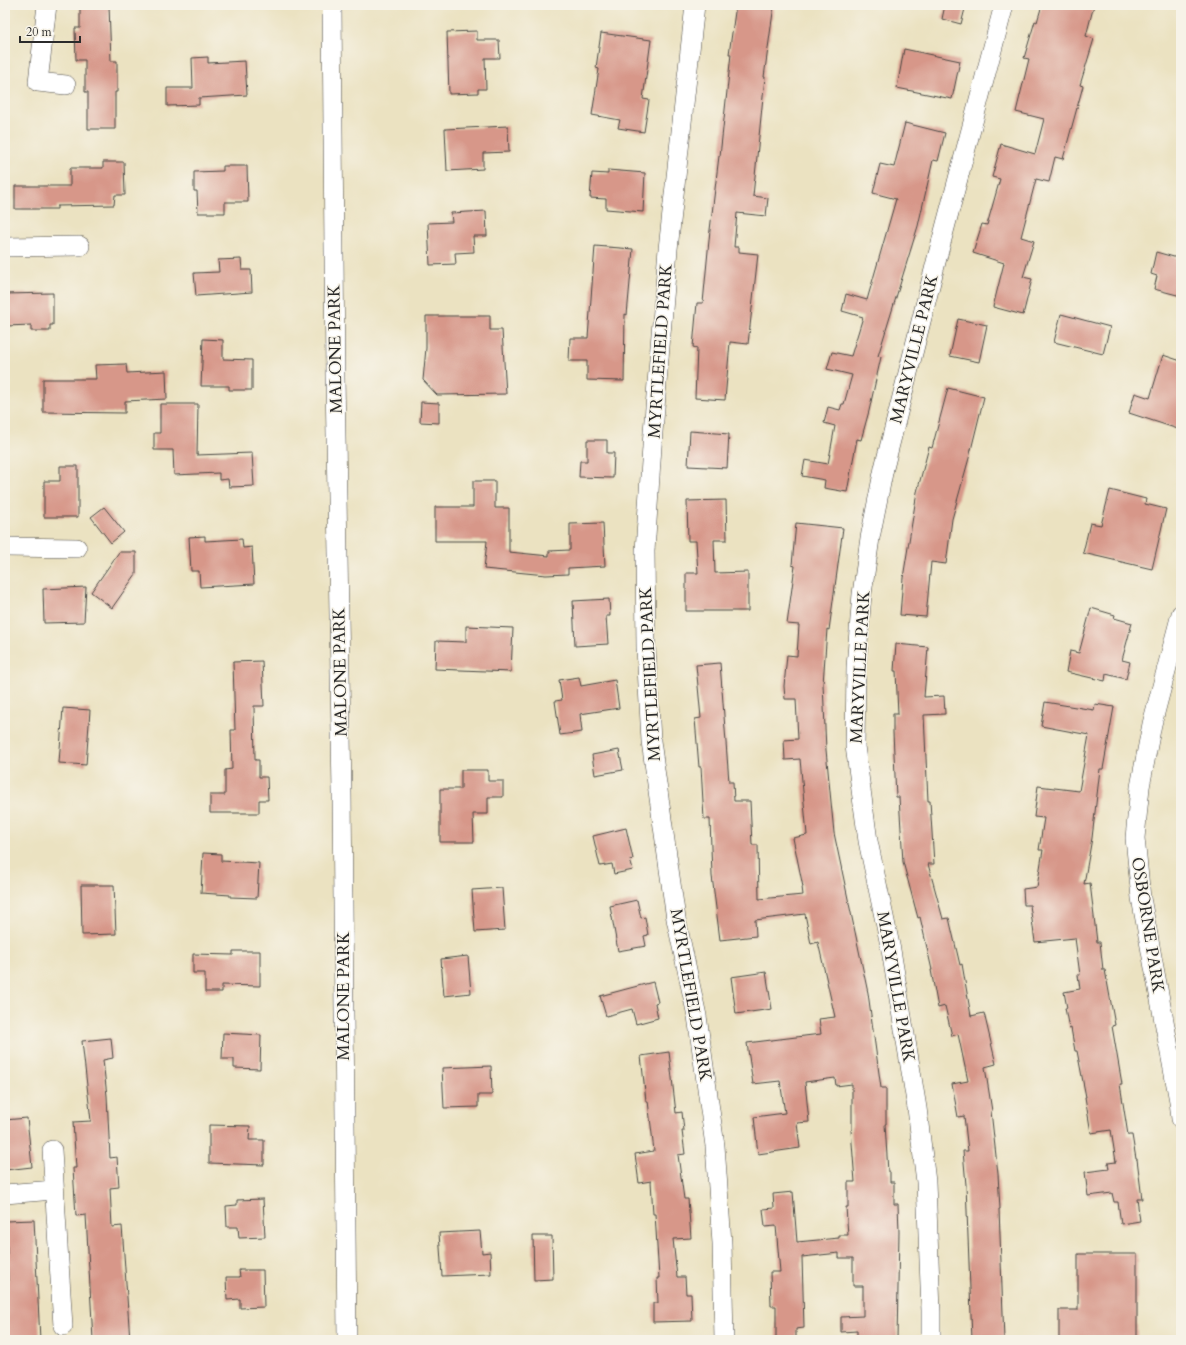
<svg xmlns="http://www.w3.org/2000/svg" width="1186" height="1345" viewBox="0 0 1186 1345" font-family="Cardo,serif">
	<rect width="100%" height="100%" fill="#f7f3e8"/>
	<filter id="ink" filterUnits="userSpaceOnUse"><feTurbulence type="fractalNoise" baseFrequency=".025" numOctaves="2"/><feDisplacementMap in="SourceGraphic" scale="8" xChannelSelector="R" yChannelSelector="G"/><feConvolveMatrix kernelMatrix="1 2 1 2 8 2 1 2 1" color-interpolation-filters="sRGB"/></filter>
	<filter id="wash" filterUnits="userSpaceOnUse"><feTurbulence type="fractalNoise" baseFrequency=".012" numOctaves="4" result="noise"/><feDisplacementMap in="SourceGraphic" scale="16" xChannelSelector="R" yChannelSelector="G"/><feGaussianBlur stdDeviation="0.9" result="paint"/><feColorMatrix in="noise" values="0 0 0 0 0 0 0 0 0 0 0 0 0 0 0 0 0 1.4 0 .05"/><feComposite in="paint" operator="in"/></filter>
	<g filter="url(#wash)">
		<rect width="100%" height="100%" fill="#ebe2c1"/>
		<g id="blocks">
			<!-- building -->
			<path fill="#d79789" d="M 80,5 L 109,5 L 111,61 L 117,61 L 117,92 L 115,92 L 115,129 L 88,129 L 88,92 L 85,92 L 85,60 L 76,60 L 75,28 L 80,28 Z
				M 736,5 L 774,5 L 764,77 L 765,77 L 753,196 L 768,198 L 766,216 L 737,213 L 734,247 L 739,247 L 739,252 L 758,254 L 748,344 L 730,342 L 725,400 L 695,398 L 697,348 L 693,347 L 697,303 L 703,303 L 710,230 L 719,156 L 720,156 L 731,54 L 729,54 Z
				M 945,5 L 966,5 L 961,24 L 942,19 Z
				M 1042,5 L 1094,5 L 1086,36 L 1094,39 L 1080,85 L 1083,86 L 1063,159 L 1055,157 L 1049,182 L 1036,179 L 1021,237 L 1034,241 L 1023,277 L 1032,279 L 1023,315 L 993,307 L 1004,263 L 973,253 L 982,224 L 987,225 L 1000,179 L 992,177 L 1001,144 L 1035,154 L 1044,119 L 1016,112 L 1029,59 L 1024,58 L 1035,21 L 1037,22 Z
				M 477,31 L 477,40 L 499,40 L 500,58 L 485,58 L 486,89 L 478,89 L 478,93 L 449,94 L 447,32 Z
				M 601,33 L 651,40 L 643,99 L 649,100 L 644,132 L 618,128 L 620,120 L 592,115 L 599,69 L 596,68 Z
				M 904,49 L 960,61 L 952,99 L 897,88 Z
				M 208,57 L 208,63 L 245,61 L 247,95 L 199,98 L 199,105 L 167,106 L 167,88 L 193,88 L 192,58 Z
				M 905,123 L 945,133 L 938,161 L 933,160 L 918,226 L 878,356 L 881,357 L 869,411 L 861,440 L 857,439 L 847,492 L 824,488 L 825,480 L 802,476 L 805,460 L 828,464 L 835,426 L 824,423 L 828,407 L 840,410 L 842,404 L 844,404 L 852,375 L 827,369 L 832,352 L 851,356 L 863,317 L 842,311 L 846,294 L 867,300 L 896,199 L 873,193 L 880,164 L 894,167 Z
				M 508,126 L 509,152 L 483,153 L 483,169 L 447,171 L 445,129 Z
				M 103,162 L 124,162 L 125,195 L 115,195 L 114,205 L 57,206 L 57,209 L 15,209 L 15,186 L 70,186 L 70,168 L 103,168 Z
				M 223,166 L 247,166 L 248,202 L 225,202 L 225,213 L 198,213 L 197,191 L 194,191 L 194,172 L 223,171 Z
				M 608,170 L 645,173 L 643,212 L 606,209 L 606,199 L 590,198 L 592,173 L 608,174 Z
				M 486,211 L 487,236 L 473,236 L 474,252 L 455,253 L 456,264 L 430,265 L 428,223 L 452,222 L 451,213 Z
				M 595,246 L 633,249 L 627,315 L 625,314 L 624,381 L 587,380 L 587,361 L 569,361 L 570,338 L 588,338 Z
				M 1156,252 L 1181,259 L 1181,296 L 1154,289 L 1157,276 L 1151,274 Z
				M 241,259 L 242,270 L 251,270 L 252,292 L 196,296 L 194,273 L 219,272 L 218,260 Z
				M 53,293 L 53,325 L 50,325 L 50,331 L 31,331 L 31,325 L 6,326 L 5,294 Z
				M 1061,314 L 1110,327 L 1103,354 L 1054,342 Z
				M 426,316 L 490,316 L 490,330 L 502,330 L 506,394 L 437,395 L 423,380 L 426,348 Z
				M 958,319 L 987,325 L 979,362 L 950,356 Z
				M 203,339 L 223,340 L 223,359 L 252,360 L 252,390 L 229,390 L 229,386 L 201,386 Z
				M 1163,355 L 1181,361 L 1181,430 L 1129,413 L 1135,393 L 1150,398 Z
				M 126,364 L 127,373 L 166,371 L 167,399 L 125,401 L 125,413 L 43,412 L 43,379 L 96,379 L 95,365 Z
				M 948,388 L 984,397 L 969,458 L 952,519 L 946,564 L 931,562 L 926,617 L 900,615 L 903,578 L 917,492 L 929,447 L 932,448 Z
				M 421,402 L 439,403 L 439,423 L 420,422 Z
				M 160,404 L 198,404 L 197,455 L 252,453 L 254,486 L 229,487 L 228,479 L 219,480 L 219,473 L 174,475 L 173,450 L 154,450 L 154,433 L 160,433 Z
				M 690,431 L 729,434 L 727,468 L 688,466 Z
				M 587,440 L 607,440 L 607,453 L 614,453 L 613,478 L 579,477 L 580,461 L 587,461 Z
				M 60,466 L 78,466 L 78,517 L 44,517 L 44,481 L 60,481 Z
				M 473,481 L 495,481 L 495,508 L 509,508 L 509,552 L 549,556 L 549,551 L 570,550 L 570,524 L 603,523 L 605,566 L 568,568 L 568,574 L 546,575 L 484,569 L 487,541 L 435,541 L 435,507 L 473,507 Z
				M 1110,490 L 1146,499 L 1145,504 L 1166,509 L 1152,569 L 1083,553 L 1090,523 L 1101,525 Z
				M 726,500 L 727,540 L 714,540 L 715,573 L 748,572 L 748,611 L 686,611 L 686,573 L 698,573 L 696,541 L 688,541 L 687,501 Z
				M 104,507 L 124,532 L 111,543 L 91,517 Z
				M 796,523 L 843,528 L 829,630 L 827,629 L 823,684 L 826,750 L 834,833 L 868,993 L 881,1088 L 886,1088 L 886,1124 L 885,1124 L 888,1172 L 890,1172 L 890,1182 L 894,1182 L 894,1204 L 898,1204 L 899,1232 L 897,1340 L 857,1340 L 857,1331 L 841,1332 L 841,1317 L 863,1316 L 863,1286 L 853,1286 L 853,1258 L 839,1258 L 839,1253 L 802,1257 L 804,1328 L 796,1329 L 796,1340 L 776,1340 L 776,1306 L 771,1306 L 770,1272 L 780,1272 L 776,1226 L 765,1227 L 763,1209 L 774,1208 L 773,1194 L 793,1192 L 797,1242 L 839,1238 L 839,1235 L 848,1235 L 846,1207 L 848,1207 L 848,1182 L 855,1182 L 851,1130 L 852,1130 L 852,1084 L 836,1086 L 835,1078 L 805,1082 L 809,1122 L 797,1123 L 800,1148 L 758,1154 L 754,1117 L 785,1113 L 780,1081 L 753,1084 L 747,1043 L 821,1034 L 819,1019 L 835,1017 L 818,942 L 811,944 L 805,914 L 755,920 L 756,936 L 720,940 L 712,876 L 710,819 L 704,819 L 701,767 L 699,767 L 695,719 L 701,718 L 696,665 L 720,663 L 729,782 L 733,782 L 734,801 L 750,801 L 752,845 L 758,845 L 759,899 L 803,895 L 802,887 L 803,887 L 793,838 L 807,835 L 800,759 L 785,760 L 784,740 L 798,739 L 796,699 L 785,699 L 784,686 L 787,655 L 797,656 L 799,625 L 787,624 L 795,566 L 792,565 Z
				M 205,536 L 205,541 L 242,539 L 243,548 L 252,547 L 254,584 L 200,587 L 199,571 L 191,571 L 189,537 Z
				M 119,552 L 136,552 L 136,574 L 112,608 L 91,592 Z
				M 86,587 L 84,622 L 44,623 L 43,589 Z
				M 609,599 L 610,616 L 606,616 L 608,644 L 575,646 L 573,601 Z
				M 1091,608 L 1115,615 L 1114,618 L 1132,623 L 1122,660 L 1130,662 L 1126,679 L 1106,674 L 1105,681 L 1066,672 L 1070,651 L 1079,653 Z
				M 466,626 L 513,628 L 511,672 L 435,669 L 436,641 L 466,642 Z
				M 896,644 L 928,647 L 924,697 L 944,696 L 945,714 L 924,715 L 928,801 L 930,801 L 934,864 L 928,864 L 943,919 L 949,918 L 960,965 L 962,964 L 971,1016 L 984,1013 L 996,1064 L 985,1067 L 992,1111 L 991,1111 L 998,1174 L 1000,1209 L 999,1209 L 1004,1340 L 972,1340 L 966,1185 L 963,1151 L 968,1151 L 964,1116 L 958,1117 L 952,1084 L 968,1081 L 958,1034 L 952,1036 L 945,1006 L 938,1008 L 931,970 L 932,970 L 920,917 L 918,918 L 903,862 L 899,797 L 896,797 L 893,732 L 893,714 L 898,714 L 896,671 L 894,671 Z
				M 262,661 L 264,706 L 254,706 L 255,760 L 259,760 L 259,777 L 267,777 L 268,800 L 259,800 L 259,813 L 210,813 L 210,795 L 225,795 L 225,770 L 232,769 L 231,730 L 235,730 L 233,662 Z
				M 579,677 L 581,686 L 615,680 L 619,708 L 580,714 L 582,732 L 560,735 L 555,701 L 562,700 L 559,680 Z
				M 1045,702 L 1094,710 L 1095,704 L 1114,707 L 1103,769 L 1100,769 L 1092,838 L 1084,884 L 1090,883 L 1097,942 L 1100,942 L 1103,970 L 1105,970 L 1115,1025 L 1112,1026 L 1122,1084 L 1120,1084 L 1128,1135 L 1132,1135 L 1136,1159 L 1137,1159 L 1142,1199 L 1137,1199 L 1140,1221 L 1121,1224 L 1118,1202 L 1114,1202 L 1112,1193 L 1088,1196 L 1085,1172 L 1109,1169 L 1108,1163 L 1116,1162 L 1111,1130 L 1091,1133 L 1085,1097 L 1086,1097 L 1077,1051 L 1075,1051 L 1071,1028 L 1069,1029 L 1065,1008 L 1067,1008 L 1064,992 L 1080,989 L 1078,975 L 1080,975 L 1075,938 L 1035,942 L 1030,905 L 1024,905 L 1023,889 L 1037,887 L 1043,850 L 1039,850 L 1044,818 L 1034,817 L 1038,786 L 1079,791 L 1089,735 L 1041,726 Z
				M 63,708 L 90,710 L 86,765 L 59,763 Z
				M 619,750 L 623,770 L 595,775 L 592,755 Z
				M 461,770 L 488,770 L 488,781 L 503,781 L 503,797 L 488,797 L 488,814 L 473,814 L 474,842 L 440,842 L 440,789 L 461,789 Z
				M 626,828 L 633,859 L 630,860 L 633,870 L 614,874 L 612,864 L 600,866 L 593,836 Z
				M 203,853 L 221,854 L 221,861 L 259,863 L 257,898 L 230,897 L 230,895 L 201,893 Z
				M 81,885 L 114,885 L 116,934 L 82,935 Z
				M 502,888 L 505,930 L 475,932 L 472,890 Z
				M 637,900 L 641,918 L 645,917 L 648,935 L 644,936 L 646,946 L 618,951 L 610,906 Z
				M 233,951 L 260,951 L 260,986 L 222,985 L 222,992 L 205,992 L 205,973 L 193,973 L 193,954 L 233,955 Z
				M 468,956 L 471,993 L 444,996 L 441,959 Z
				M 766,972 L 772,1009 L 736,1014 L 731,977 Z
				M 653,982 L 658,1002 L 655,1003 L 658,1018 L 636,1024 L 632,1009 L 606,1016 L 600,996 Z
				M 223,1033 L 261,1035 L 260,1069 L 234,1068 L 234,1059 L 222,1059 Z
				M 111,1038 L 113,1058 L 103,1060 L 107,1096 L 110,1158 L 117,1157 L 119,1187 L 110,1188 L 112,1227 L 122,1226 L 130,1340 L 93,1340 L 86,1215 L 76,1216 L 73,1168 L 76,1168 L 73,1122 L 91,1121 L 82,1041 Z
				M 669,1052 L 676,1113 L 682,1112 L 684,1131 L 682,1131 L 685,1154 L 678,1155 L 684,1199 L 688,1199 L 691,1238 L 673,1239 L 677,1277 L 685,1277 L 686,1294 L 691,1294 L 692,1321 L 653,1322 L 653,1303 L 658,1303 L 657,1278 L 659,1278 L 655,1214 L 653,1214 L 651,1181 L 639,1183 L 635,1154 L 654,1151 L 648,1101 L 646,1101 L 641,1056 Z
				M 491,1066 L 492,1095 L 478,1095 L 478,1107 L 444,1108 L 442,1068 Z
				M 27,1118 L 32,1167 L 5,1170 L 5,1120 Z
				M 209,1125 L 250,1126 L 249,1140 L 264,1140 L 264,1165 L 209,1163 Z
				M 263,1199 L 265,1237 L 239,1238 L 238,1227 L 227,1227 L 226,1206 L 237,1205 L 237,1200 Z
				M 34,1220 L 40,1340 L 5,1340 L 5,1281 L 8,1281 L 6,1221 Z
				M 480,1231 L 482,1253 L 490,1252 L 491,1274 L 442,1276 L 439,1233 Z
				M 533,1236 L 552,1236 L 553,1279 L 534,1280 Z
				M 1078,1254 L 1137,1254 L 1137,1340 L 1059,1340 L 1059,1310 L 1078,1310 Z
				M 239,1270 L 263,1270 L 264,1307 L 240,1308 L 240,1299 L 227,1300 L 226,1277 L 240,1277 Z"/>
		</g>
	</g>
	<g filter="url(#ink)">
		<use href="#blocks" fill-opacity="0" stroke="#484642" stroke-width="1"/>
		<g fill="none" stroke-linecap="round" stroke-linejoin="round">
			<defs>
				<path id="street" d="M 47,5 L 38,82 L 66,85
					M 332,5 L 335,377 L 342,793 L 347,1340
					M 695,5 L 668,249 L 653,432 L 645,551 L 646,648 L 651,741 L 676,919 L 697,1016 L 715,1146 L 722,1243 L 724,1340
					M 5,247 L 80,246
					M 5,547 L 77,548
					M 1181,614 L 1152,724 L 1140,787 L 1135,838 L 1141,898 L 1179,1101 L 1181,1119
					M 52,1150 L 63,1326
					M 5,1194 L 54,1190
					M 931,1340 L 931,1311 L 926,1182 L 917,1108 L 891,950 L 868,841 L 855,746 L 856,667 L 862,594 L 870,538 L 884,468 L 937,258 L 1004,5"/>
			</defs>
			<!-- street casing -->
			<use href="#street" stroke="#484642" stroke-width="20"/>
			<!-- street -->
			<use href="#street" stroke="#fff" stroke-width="19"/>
		</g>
	</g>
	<g text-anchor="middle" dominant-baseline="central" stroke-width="3" stroke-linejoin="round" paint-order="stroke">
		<!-- street labels -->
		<g font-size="17" fill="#2b2b2b" stroke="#f7f3e8">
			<text transform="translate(335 349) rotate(-91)">MALONE PARK</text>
			<text transform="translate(914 349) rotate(-76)">MARYVILLE PARK</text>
			<text transform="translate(660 351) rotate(-86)">MYRTLEFIELD PARK</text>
			<text transform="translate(860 667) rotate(-87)">MARYVILLE PARK</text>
			<text transform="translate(340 672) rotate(-91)">MALONE PARK</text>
			<text transform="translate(650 674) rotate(-93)">MYRTLEFIELD PARK</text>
			<text transform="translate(1148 925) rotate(81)">OSBORNE PARK</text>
			<text transform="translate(896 987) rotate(80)">MARYVILLE PARK</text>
			<text transform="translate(691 995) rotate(80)">MYRTLEFIELD PARK</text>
			<text transform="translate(343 996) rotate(-90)">MALONE PARK</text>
		</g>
	</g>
	<!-- margin -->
	<rect width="1186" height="1345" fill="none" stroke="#f7f3e8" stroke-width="20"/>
	<!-- scale -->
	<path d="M20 36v6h60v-6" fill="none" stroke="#2b2b2b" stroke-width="2"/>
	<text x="26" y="36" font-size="12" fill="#2b2b2b" stroke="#f7f3e8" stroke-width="3" paint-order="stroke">20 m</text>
</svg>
